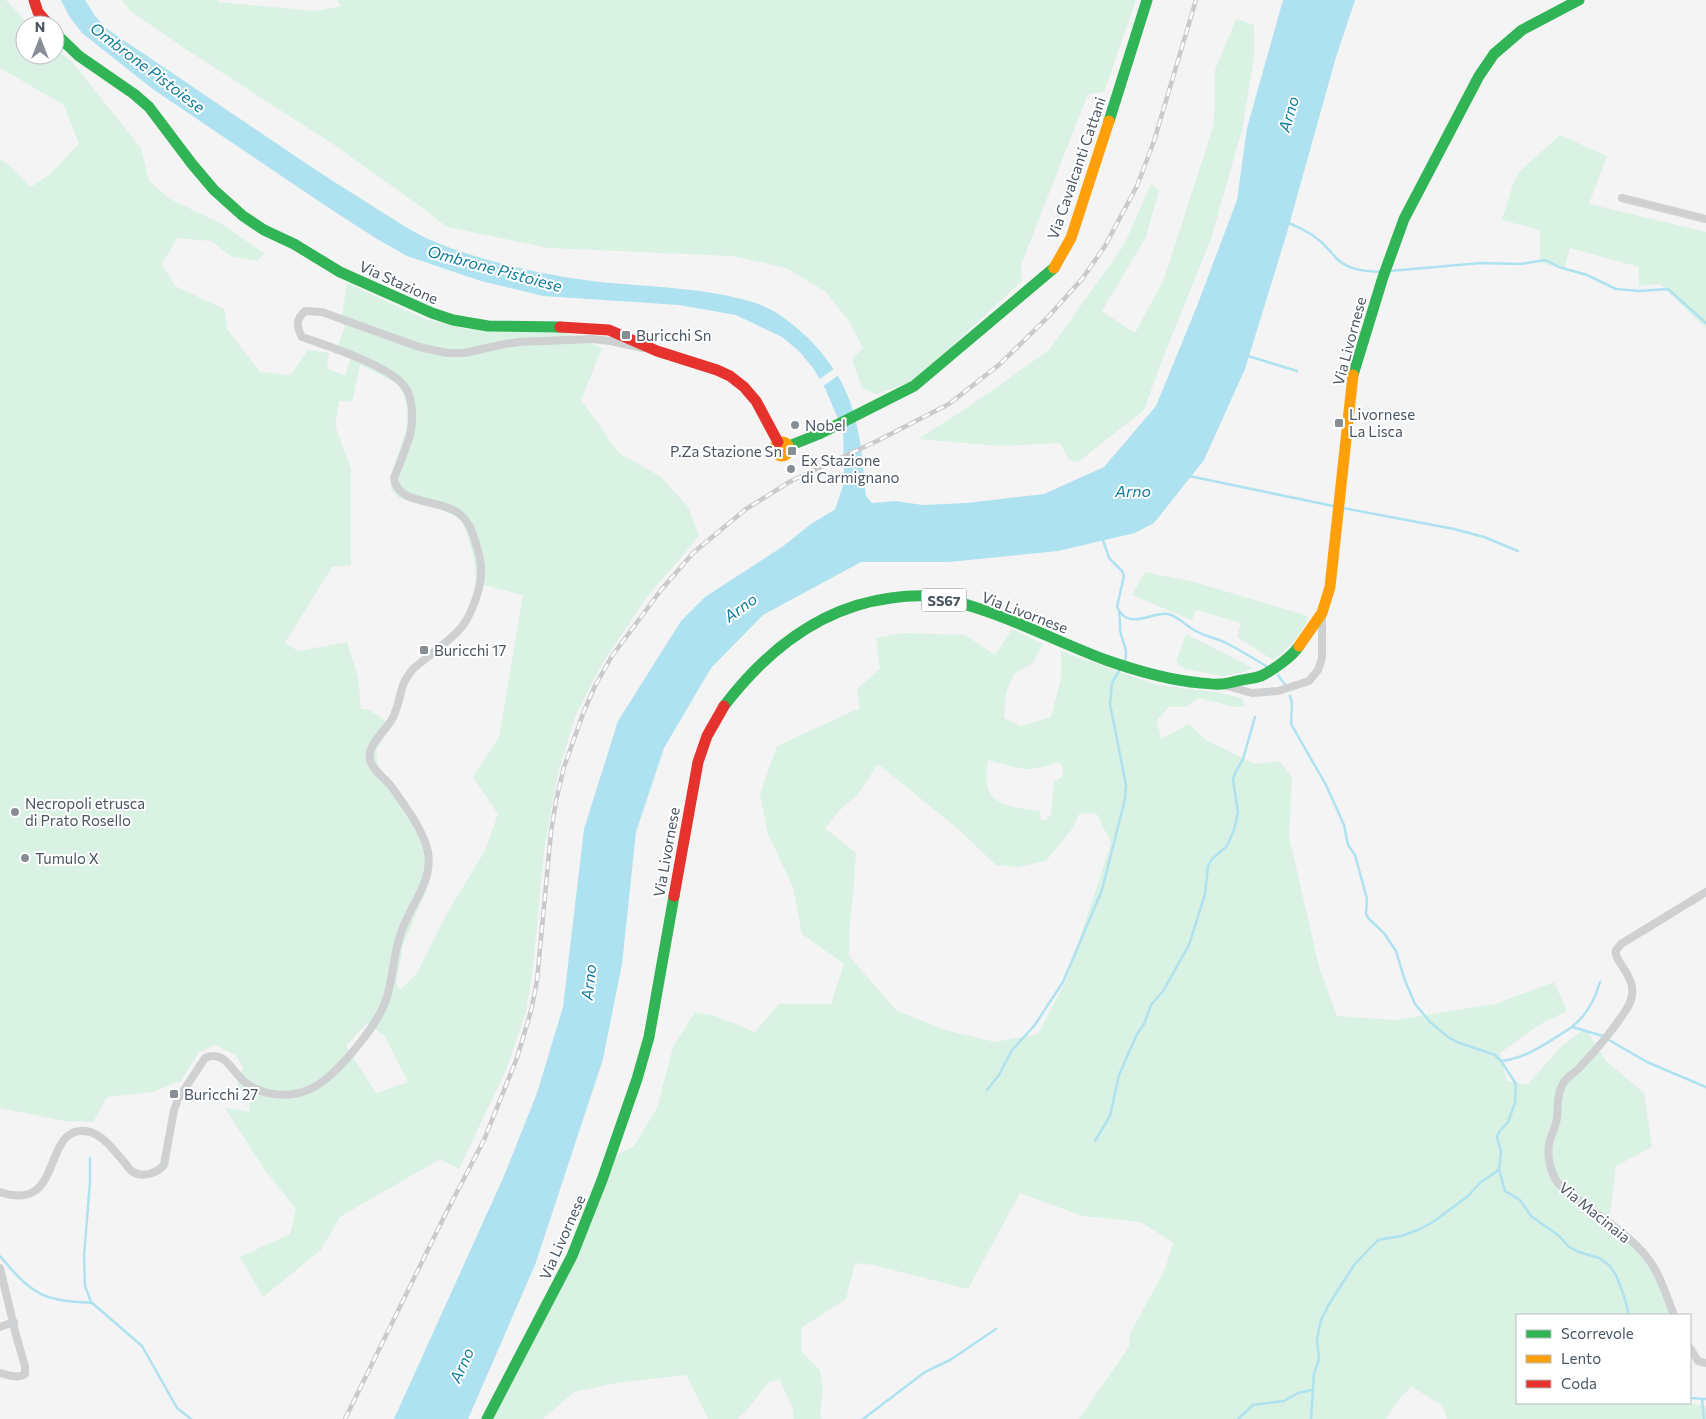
<svg xmlns="http://www.w3.org/2000/svg" width="1706" height="1419" viewBox="0 0 1706 1419" font-family="Commissioner,sans-serif">
	<rect width="100%" height="100%" fill="#f4f4f4"/>
	<!-- green -->
	<path fill="#d9f2e3" fill-rule="evenodd" d="M 0,0 L 6,0 L 29,25 L 25,25 L 25,55 L 55,55 L 55,47 L 73,63 L 141,148 L 149,181 L 170,199 L 222,224 L 265,254 L 257,261 L 232,257 L 211,241 L 177,238 L 162,264 L 175,286 L 224,309 L 227,329 L 260,372 L 291,375 L 308,350 L 329,353 L 327,368 L 345,376 L 353,352 L 338,346 L 345,326 L 341,322 L 347,283 L 425,319 L 466,329 L 562,331 L 602,348 L 581,400 L 619,453 L 661,477 L 688,507 L 699,536 L 647,597 L 602,664 L 575,717 L 558,773 L 545,843 L 533,966 L 526,1012 L 506,1070 L 459,1169 L 440,1159 L 340,1217 L 321,1250 L 263,1297 L 240,1257 L 290,1234 L 296,1209 L 264,1169 L 225,1108 L 249,1112 L 250,1099 L 237,1085 L 243,1068 L 236,1055 L 215,1045 L 199,1052 L 181,1081 L 153,1092 L 107,1097 L 93,1122 L 65,1121 L 0,1108 L 0,159 L 9,165 L 31,187 L 49,175 L 79,144 L 64,105 L 0,68 ZM 360,365 L 397,383 L 404,395 L 407,410 L 406,431 L 391,475 L 391,490 L 399,498 L 436,507 L 461,519 C 471,542 475,558 476,583 L 523,595 L 499,737 L 473,777 L 498,814 L 486,849 L 449,910 L 417,973 L 400,990 L 396,984 L 403,945 L 429,884 L 432,852 L 422,826 L 378,768 L 376,751 L 392,724 L 367,709 L 361,709 L 358,677 L 347,642 L 298,651 L 285,643 L 332,567 L 351,565 L 351,469 L 335,425 L 339,401 L 352,402 ZM 367,1023 L 384,1035 L 408,1082 L 376,1093 L 346,1046 Z
		M 122,0 L 218,0 L 218,2 L 316,11 L 341,6 L 337,0 L 1136,0 L 1104,92 L 1088,94 L 1021,265 L 1022,281 L 914,381 L 876,394 L 862,388 L 852,359 L 863,348 L 849,321 L 825,291 L 784,267 L 731,256 L 549,248 L 447,227 L 417,204 L 336,146 L 184,48 L 129,10 Z
		M 1236,19 L 1254,25 L 1254,59 L 1242,130 L 1211,239 L 1166,350 L 1144,410 L 1078,462 L 1068,459 L 1060,443 L 999,446 L 918,439 L 967,408 L 1049,350 L 1124,245 L 1151,184 L 1159,190 L 1146,237 L 1102,311 L 1135,333 L 1164,279 L 1214,124 L 1215,70 Z
		M 1560,135 L 1607,156 L 1589,204 L 1706,232 L 1706,328 L 1660,284 L 1639,286 L 1639,267 L 1570,248 L 1564,269 L 1540,262 L 1540,230 L 1502,220 L 1512,187 L 1519,172 Z
		M 1145,572 L 1194,582 L 1308,616 C 1301,638 1290,646 1273,660 L 1237,637 L 1241,623 L 1196,610 L 1192,620 L 1132,595 Z
		M 1012,629 L 1043,644 L 1033,663 L 1014,674 L 1006,693 L 1004,718 L 1021,726 L 1051,717 L 1061,678 L 1061,651 L 1157,685 L 1217,692 L 1242,698 L 1245,707 L 1235,707 L 1199,698 L 1185,707 L 1169,707 L 1157,720 L 1161,739 L 1189,724 L 1206,740 L 1255,764 L 1280,761 L 1292,778 L 1289,836 L 1319,967 L 1337,1016 L 1394,1020 L 1495,1004 L 1554,982 L 1567,1011 L 1537,1026 L 1500,1053 L 1507,1081 L 1527,1085 L 1561,1047 L 1585,1028 L 1606,1061 L 1644,1093 L 1652,1147 L 1616,1166 L 1609,1223 L 1645,1255 L 1674,1315 L 1517,1315 L 1517,1403 L 1689,1403 L 1706,1406 L 1706,1419 L 1447,1419 L 1443,1406 L 1412,1387 L 1400,1398 L 1386,1419 L 1079,1419 L 1129,1347 L 1130,1334 L 1165,1269 L 1173,1243 L 1141,1222 L 1082,1216 L 1020,1193 L 968,1289 L 873,1265 L 855,1263 L 846,1299 L 801,1328 L 801,1351 L 820,1370 L 823,1387 L 820,1415 L 822,1419 L 793,1419 L 793,1409 L 780,1380 L 770,1381 L 745,1412 L 737,1419 L 708,1419 L 686,1375 L 616,1383 L 574,1392 L 543,1419 L 493,1419 L 616,1156 L 634,1146 L 657,1108 L 673,1047 L 695,1012 L 713,1015 L 755,1032 L 779,1004 L 831,1004 L 844,964 L 802,934 L 793,887 L 768,834 L 760,794 L 777,746 L 860,708 L 857,689 L 880,669 L 876,638 L 903,633 L 965,635 L 995,655 ZM 988,760 C 1015,767 1029,775 1056,762 L 1061,764 L 1063,769 L 1062,777 L 1054,782 L 1051,814 L 1046,820 L 1041,820 L 1040,811 C 1003,805 980,806 988,760 ZM 878,764 L 957,828 L 996,865 L 1016,867 L 1046,861 L 1073,828 L 1079,814 L 1096,813 L 1111,843 L 1066,981 L 1038,1034 L 995,1042 L 945,1030 L 896,1010 L 849,956 L 849,931 L 853,896 L 856,853 L 825,828 L 838,812 L 858,794 Z
		M 1186,634 L 1253,668 L 1244,672 L 1223,676 L 1185,669 L 1176,662 Z"/>
	<!-- water -->
	<path fill="#aee2f0" d="M 61,0 L 85,0 L 95,16 L 107,29 C 171,72 234,115 298,158 C 323,175 349,191 374,207 C 392,218 409,230 428,239 C 481,262 552,277 610,283 C 648,286 686,288 724,295 C 737,298 749,300 761,305 C 779,312 794,325 808,338 C 857,388 860,429 866,496 L 872,503 L 895,501 L 923,505 L 967,503 L 1044,494 L 1104,467 L 1156,406 L 1197,306 L 1237,200 L 1247,128 L 1283,0 L 1355,0 L 1336,57 L 1286,236 L 1245,369 L 1204,460 L 1154,523 L 1135,533 L 1058,551 L 949,562 L 861,562 L 763,615 L 711,668 L 664,748 L 636,832 L 622,964 L 603,1059 L 535,1265 L 468,1419 L 394,1419 L 504,1176 L 537,1093 L 563,1007 L 584,829 L 618,721 L 681,621 L 705,597 L 782,547 L 811,524 L 834,510 L 836,507 L 843,486 L 844,468 L 843,431 L 825,388 L 813,368 L 799,351 L 782,337 L 736,315 L 679,305 L 543,296 L 481,281 L 407,256 L 377,239 L 332,210 L 154,90 L 82,33 L 69,16 Z"/>
	<!-- pier -->
	<path fill="#f4f4f4" d="M 835,368 L 840,374 L 822,387 L 817,381 Z"/>
	<g fill="none" stroke-linecap="round" stroke-linejoin="round">
		<!-- stream -->
		<path stroke="#aee2f0" stroke-width="2.5" d="M 1286,222 C 1298,227 1310,232 1320,241 C 1326,246 1331,252 1336,258 C 1348,270 1364,271 1380,272
			M 1390,271 L 1481,263 L 1521,264 L 1545,260 L 1559,267 L 1587,275 L 1616,289 L 1639,291 L 1668,289 L 1706,323
			M 1248,356 L 1297,371
			M 1189,476 L 1333,506
			M 1343,508 L 1454,529 L 1484,537 L 1518,551
			M 1103,540 L 1109,558 L 1122,571 L 1124,576 L 1117,607 C 1129,632 1152,611 1168,614 C 1178,616 1186,626 1194,630 C 1204,636 1216,638 1226,643 C 1240,650 1253,658 1266,666
			M 1119,612 C 1120,618 1120,624 1120,629 C 1121,641 1130,650 1124,662
			M 1278,675 L 1286,686
			M 1290,696 L 1292,703 L 1291,724 L 1326,785 L 1344,825 L 1348,845 L 1355,855 L 1367,899 L 1366,914 L 1369,919 L 1384,933 L 1396,951 L 1404,978 L 1415,1004 L 1430,1022 L 1448,1037 L 1457,1042 L 1495,1055 L 1501,1061 L 1516,1084 L 1515,1103 L 1508,1122 L 1499,1132 L 1497,1137 L 1501,1152 L 1499,1169 L 1505,1191 L 1520,1200 L 1531,1216 L 1559,1236 L 1569,1247 L 1579,1252 L 1599,1258 L 1609,1265 L 1616,1275 L 1624,1296 L 1629,1315
			M 1573,1026 C 1587,1015 1595,999 1600,982
			M 1609,1040 L 1647,1062 L 1706,1087
			M 1502,1061 C 1528,1058 1551,1040 1572,1027 L 1603,1036
			M 987,1090 L 999,1075 L 1012,1050 L 1034,1026 L 1063,982 L 1102,890 L 1125,799 L 1126,785 L 1110,704 L 1112,683 L 1119,671
			M 1095,1141 L 1110,1116 L 1119,1075 L 1137,1034 L 1144,1024 L 1151,1005 L 1163,991 L 1189,945 L 1205,894 L 1208,866 L 1212,859 L 1227,846 L 1234,830 L 1238,812 L 1233,780 L 1235,773 L 1243,759 L 1255,717
			M 90,1158 L 90,1182 L 84,1256 L 85,1286 L 91,1302 L 142,1346 L 177,1408 L 191,1419
			M 0,1256 C 15,1274 32,1295 56,1299 C 67,1302 80,1302 92,1303
			M 1690,1398 L 1706,1399
			M 1702,1399 L 1704,1419
			M 863,1419 L 925,1372 L 950,1360 L 996,1329
			M 1238,1419 L 1253,1405 L 1284,1401 L 1298,1393 L 1312,1390
			M 1311,1419 L 1314,1374 L 1319,1359 L 1317,1339 L 1321,1320 L 1328,1306 L 1354,1265 L 1378,1240 L 1401,1236 L 1418,1230 L 1433,1222 L 1468,1196 L 1481,1182 L 1496,1172 L 1499,1169"/>
		<!-- street -->
		<path stroke="#ced0d2" stroke-width="8" d="M 1622,198 L 1706,219
			M 1223,685 L 1252,693 L 1278,691 L 1309,681 L 1318,670 L 1322,658 L 1322,613
			M 0,1192 C 62,1213 43,1134 80,1131 C 100,1129 113,1150 125,1163 C 127,1166 130,1170 133,1172 C 143,1178 157,1173 164,1165 L 174,1110 L 178,1099 L 205,1058 C 226,1049 232,1073 246,1083 C 263,1096 289,1098 308,1090 C 334,1080 377,1026 386,1000 C 394,977 393,952 402,930 C 411,904 433,882 428,852 C 424,831 404,804 391,786 C 385,778 373,771 370,760 C 367,745 384,732 391,721 C 398,710 399,697 403,685 C 405,679 409,674 413,669 C 428,656 446,644 459,630 C 471,618 482,586 481,570 C 481,562 479,554 477,547 C 473,533 469,520 457,512 C 438,499 397,505 394,478 C 400,463 407,447 411,431 C 413,418 413,398 405,387 C 390,366 328,346 302,337 C 296,326 296,319 305,311 L 322,312 L 419,347 L 447,353 L 465,353 L 504,344 L 519,342 L 592,339 L 610,341 L 643,348
			M 0,1268 L 16,1335 L 25,1366 L 25,1374 C 18,1379 8,1375 0,1373
			M 1674,1315 C 1666,1295 1660,1273 1646,1256 C 1622,1227 1586,1209 1558,1183 C 1550,1172 1546,1154 1550,1140 C 1552,1133 1556,1126 1557,1118 C 1558,1107 1557,1092 1564,1082 C 1568,1076 1576,1072 1581,1066 C 1598,1048 1613,1030 1626,1010 C 1646,980 1612,963 1616,950 C 1617,950 1620,945 1621,944 L 1706,892
			M 0,1327 L 14,1322
			M 1690,1348 L 1698,1361 L 1706,1363"/>
		<!-- fast -->
		<path stroke="#30b455" stroke-width="11" d="M 55,33 L 79,56 L 134,94 L 149,107 L 192,164 L 214,190 L 243,216 L 264,230 L 294,244 L 340,272 L 432,313 L 453,320 L 488,326 L 560,327
			M 1109,121 L 1147,0
			M 1353,375 L 1383,277 L 1404,219 L 1479,76 L 1494,54 L 1522,30 L 1579,0
			M 789,446 L 819,434 L 914,386 L 1054,268
			M 724,706 C 766,651 821,607 891,598 C 905,596 921,594 936,597 C 996,609 1050,639 1106,660 C 1137,671 1168,680 1201,683 C 1207,683 1214,685 1220,684 C 1227,684 1235,681 1242,680 C 1248,679 1255,678 1261,676 C 1273,670 1292,657 1299,646
			M 487,1419 L 572,1256 L 602,1180 L 637,1079 L 649,1037 L 674,896"/>
		<!-- slow -->
		<path stroke="#ff9f0a" stroke-width="11" d="M 1054,268 L 1071,238 L 1109,121
			M775 449a7 7 0 1 1 14 0a7 7 0 1 1-14 0Z
			M 1299,646 L 1322,613 L 1330,587 L 1353,375"/>
		<!-- jam -->
		<path stroke="#e5322d" stroke-width="11" d="M 34,0 L 38,12 L 49,25
			M 560,327 L 609,330 L 657,351 L 717,370 L 730,376 L 744,387 L 756,401 L 778,442
			M 674,896 L 698,762 L 707,736 L 724,706"/>
		<defs>
			<path id="rail" d="M 345,1419 L 444,1217 L 484,1140 L 517,1058 L 531,1011 L 537,981 L 551,832 L 556,801 L 564,767 L 584,711 L 595,686 L 612,656 L 661,590 L 693,553 L 746,509 L 791,481 L 877,441 L 949,404 L 1000,364 L 1048,317 L 1082,279 L 1105,246 L 1137,186 L 1154,141 L 1196,0"/>
		</defs>
		<!-- rail casing -->
		<use href="#rail" stroke="#c9cacc" stroke-width="4.5"/>
		<!-- rail -->
		<use href="#rail" stroke="#fff" stroke-width="2.5" stroke-dasharray="8" stroke-linecap="butt"/>
	</g>
	<!-- markers -->
	<g fill="#868d94" stroke="#fff" stroke-width="2">
		<rect x="621" y="330" width="10" height="10" rx="2.5"/>
		<rect x="1334" y="418" width="10" height="10" rx="2.5"/>
		<circle cx="795" cy="425" r="5"/>
		<rect x="787" y="446" width="10" height="10" rx="2.5"/>
		<circle cx="791" cy="469" r="5"/>
		<rect x="419" y="645" width="10" height="10" rx="2.5"/>
		<circle cx="15" cy="812" r="5"/>
		<circle cx="25" cy="858" r="5"/>
		<rect x="169" y="1089" width="10" height="10" rx="2.5"/>
	</g>
	<g text-anchor="middle" dominant-baseline="central" stroke-width="4" stroke-linejoin="round" paint-order="stroke">
		<!-- shield labels -->
		<rect fill="#fff" stroke="#808990" stroke-width="1" x="921.5" y="588.5" width="45" height="23" rx="4"/>
		<g font-size="14" font-weight="bold" fill="#4a5661">
			<text x="944" y="600">SS67</text>
		</g>
		<!-- street labels -->
		<g font-size="15" fill="#4a5661" stroke="#fff">
			<text transform="translate(1076 168) rotate(-71)">Via Cavalcanti Cattani</text>
			<text transform="translate(399 282) rotate(24)">Via Stazione</text>
			<text transform="translate(1349 341) rotate(-75)">Via Livornese</text>
			<text transform="translate(1025 612) rotate(21)">Via Livornese</text>
			<text transform="translate(666 852) rotate(-80)">Via Livornese</text>
			<text transform="translate(1595 1212) rotate(39)">Via Macinaia</text>
			<text transform="translate(562 1237) rotate(-66)">Via Livornese</text>
		</g>
		<!-- poi labels -->
		<g font-size="15" fill="#4a5661" stroke="#fff" text-anchor="start">
			<text x="636" y="335">Buricchi Sn</text>
			<text x="1349" y="414">Livornese<tspan x="1349" dy="17">La Lisca</tspan></text>
			<text x="805" y="425">Nobel</text>
			<text x="782" y="451" text-anchor="end">P.Za Stazione Sn</text>
			<text x="801" y="460">Ex Stazione<tspan x="801" dy="17">di Carmignano</tspan></text>
			<text x="434" y="650">Buricchi 17</text>
			<text x="25" y="803">Necropoli etrusca<tspan x="25" dy="17">di Prato Rosello</tspan></text>
			<text x="35" y="858">Tumulo X</text>
			<text x="184" y="1094">Buricchi 27</text>
		</g>
		<!-- water labels -->
		<g font-size="16" font-style="italic" fill="#0c7c9b" stroke="#fff">
			<text transform="translate(148 67) rotate(37)">Ombrone Pistoiese</text>
			<text transform="translate(1288 114) rotate(-74)">Arno</text>
			<text transform="translate(495 268) rotate(15)">Ombrone Pistoiese</text>
			<text x="1133" y="490">Arno</text>
			<text transform="translate(740 607) rotate(-36)">Arno</text>
			<text transform="translate(588 982) rotate(-84)">Arno</text>
			<text transform="translate(461 1365) rotate(-66)">Arno</text>
		</g>
	</g>
	<!-- legend -->
	<rect x="1516" y="1314" width="175" height="90" fill="#ffffff" stroke="#b7bbc0"/>
	<rect x="1526" y="1330" width="25" height="8" fill="#30b455" stroke="#b7bbc0"/>
	<text x="1561" y="1339" font-size="15" fill="#4a5661">Scorrevole</text>
	<rect x="1526" y="1355" width="25" height="8" fill="#ff9f0a" stroke="#b7bbc0"/>
	<text x="1561" y="1364" font-size="15" fill="#4a5661">Lento</text>
	<rect x="1526" y="1380" width="25" height="8" fill="#e5322d" stroke="#b7bbc0"/>
	<text x="1561" y="1389" font-size="15" fill="#4a5661">Coda</text>
	<!-- north arrow -->
	<g transform="translate(40 40)"><circle r="24" fill="#ffffff" stroke="#b7bbc0"/>
	<path d="M0-4L9 19L0 12L-9 19Z" fill="#868d94"/>
	<text y="-8" font-size="14" font-weight="bold" text-anchor="middle" fill="#4a5661">N</text>
	</g>
</svg>
